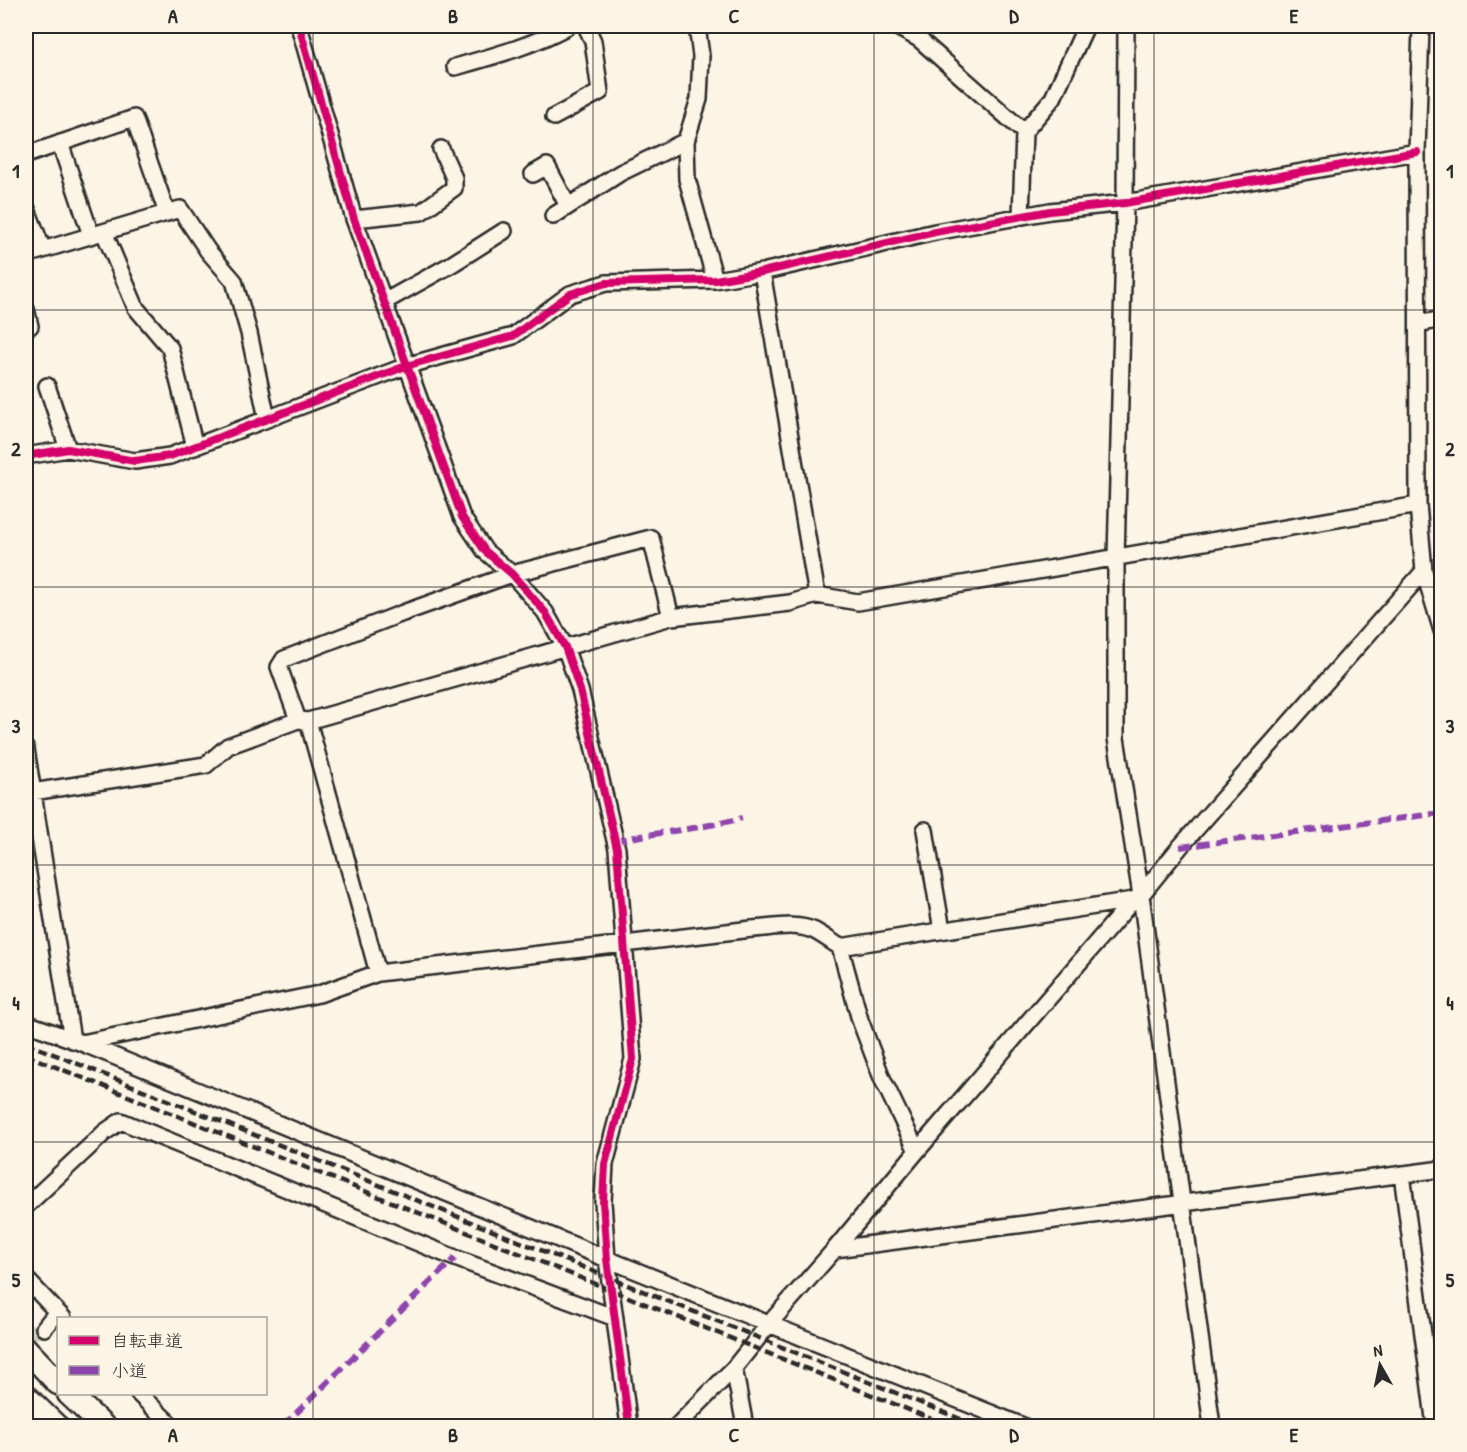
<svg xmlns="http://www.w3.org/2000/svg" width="1467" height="1452" viewBox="0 0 1467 1452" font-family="'Patrick Hand','Klee One',sans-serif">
	<rect width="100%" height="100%" fill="#fcf5e5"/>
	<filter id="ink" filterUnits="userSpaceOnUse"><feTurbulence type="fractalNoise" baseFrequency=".0167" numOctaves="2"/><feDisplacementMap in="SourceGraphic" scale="12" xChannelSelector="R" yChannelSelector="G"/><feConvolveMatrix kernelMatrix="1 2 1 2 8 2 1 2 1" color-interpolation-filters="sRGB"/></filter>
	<g filter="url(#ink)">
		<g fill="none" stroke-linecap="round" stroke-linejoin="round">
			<!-- minor-tunnel -->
			<path stroke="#d2cdc0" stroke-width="15" stroke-dasharray="15 8" stroke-linecap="butt" d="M 26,1335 L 44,1328"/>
			<defs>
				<path id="minor" d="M 299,26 L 354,219 L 462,517 L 485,551 L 512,574 L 545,612 L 565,647 L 580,690 L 617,849 L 633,1059 L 605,1164 L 603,1202 L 607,1259 L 629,1426
					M 697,26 L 701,56 L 699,99 L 686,141 L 687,179 L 715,280
					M 895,26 L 919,39 L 1024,132 L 1021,216
					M 1126,26 L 1125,203 L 1116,558 L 1116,738 L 1141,895 L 1212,1426
					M 1421,26 L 1417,152 L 1418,505 L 1424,571 L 1442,631
					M 455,67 C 494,56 532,46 568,26
					M 554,117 L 600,92 L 593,41 L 586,26
					M 1024,132 L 1053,98 L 1086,26
					M 60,143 L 91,235
					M 26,155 L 134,118 L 167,213
					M 533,174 L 547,166 L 568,206
					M 26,207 L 43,250
					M 553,216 L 620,173 L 686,141
					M 354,219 L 421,212 L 454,188 L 454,178 L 441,149
					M 104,232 L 136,308 L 170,348 L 195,447
					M 26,255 L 180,209 L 208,251 L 234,281 L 249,333 L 267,419
					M 762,272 L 817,595
					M 384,302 L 452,264 L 504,231
					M 26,309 L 30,326
					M 1418,324 L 1442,319
					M 47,386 L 68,449
					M 26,456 L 68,449 L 135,461 L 170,456 L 406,366 L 513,336 L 570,294 L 606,283 L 715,280 L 762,272 L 935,232 L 1050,211 L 1125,203 L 1417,152
					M 298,720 L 279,667 L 284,659 L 403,613 L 512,574 L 651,538 L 671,617
					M 308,721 L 378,973
					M 26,749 L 72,1040
					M 26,793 L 206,765 L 228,746 L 298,720 L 308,721 L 671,617 L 790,603 L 817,595 L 858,602 L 1418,505
					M 925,830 L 942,930
					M 840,947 L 1133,900
					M 26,1023 L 82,1043 L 607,1259 L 1023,1426
					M 82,1043 L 319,994 L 378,973 L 752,929 C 772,928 797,922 815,931 C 824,936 832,942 840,947 L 860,1020 L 882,1078 L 917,1151
					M 1402,1174 L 1435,1426
					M 26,1206 L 105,1132 L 121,1121 L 455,1258 L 615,1318
					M 835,1249 L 1442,1169
					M 26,1279 L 63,1318
					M 44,1328 L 57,1312
					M 734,1368 L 745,1426
					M 139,1394 L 172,1426
					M 677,1426 L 734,1368 L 769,1324 L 835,1249 L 917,1151 L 1133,900 L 1141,895 L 1180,847 L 1424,571"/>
				<path id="highway" d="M 26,1349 L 58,1383
					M 69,1394 L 103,1426
					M 26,1397 L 56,1426"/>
			</defs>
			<!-- minor casing -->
			<use href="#minor" stroke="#2b2b2b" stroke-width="20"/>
			<!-- highway casing -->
			<use href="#highway" stroke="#2b2b2b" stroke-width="27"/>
			<!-- minor -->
			<use href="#minor" stroke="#fcf5e5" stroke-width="15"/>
			<!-- highway -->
			<use href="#highway" stroke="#fcf5e5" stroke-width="22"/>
			<!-- rail -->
			<path stroke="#2b2b2b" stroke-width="4.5" stroke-dasharray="9 4.5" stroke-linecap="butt" d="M 26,1043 L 978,1426
				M 26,1055 L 949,1426"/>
			<!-- quiet -->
			<path stroke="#8e44ad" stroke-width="6" stroke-dasharray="12 6" stroke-linecap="butt" d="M 615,841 C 657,832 701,829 742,818
				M 1180,847 L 1442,813
				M 283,1426 L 455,1258"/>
			<defs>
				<path id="cycleway" d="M 299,26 L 354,219 L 462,517 L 485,551 L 512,574 L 545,612 L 565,647 L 580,690 L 617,849 L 633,1059 L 605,1164 L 603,1202 L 607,1259 L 629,1426
					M 26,456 L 68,449 L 135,461 L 170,456 L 406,366 L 513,336 L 570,294 L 606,283 L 715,280 L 762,272 L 935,232 L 1050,211 L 1125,203 L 1417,152"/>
			</defs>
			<!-- cycleway casing -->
			<use href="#cycleway" stroke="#fcf5e5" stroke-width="11"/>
			<!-- cycleway -->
			<use href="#cycleway" stroke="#d6006c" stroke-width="8"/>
		</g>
	</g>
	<!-- grid -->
	<path fill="none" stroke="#2b2b2b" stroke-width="1.5" stroke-opacity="0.55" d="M 313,26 L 313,1426M 593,26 L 593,1426M 874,26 L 874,1426M 1154,26 L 1154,1426M 26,310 L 1442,310M 26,587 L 1442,587M 26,865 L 1442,865M 26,1142 L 1442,1142"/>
	<!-- margin -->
	<rect width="1467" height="1452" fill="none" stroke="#fcf5e5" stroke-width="66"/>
	<!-- legend -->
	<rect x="57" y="1317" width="210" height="78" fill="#fcf5e5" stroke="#a8a49b" stroke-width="1.5"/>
	<rect x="69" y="1336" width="30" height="9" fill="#d6006c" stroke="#a8a49b" stroke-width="1.5"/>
	<text x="111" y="1347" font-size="18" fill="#2b2b2b">自転車道</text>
	<rect x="69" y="1366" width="30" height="9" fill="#8e44ad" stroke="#a8a49b" stroke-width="1.5"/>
	<text x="111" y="1377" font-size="18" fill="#2b2b2b">小道</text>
	<!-- north arrow -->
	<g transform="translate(1380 1365) rotate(351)" stroke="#fcf5e5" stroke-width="4.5" paint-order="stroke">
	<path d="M0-4.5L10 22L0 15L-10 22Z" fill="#2b2b2b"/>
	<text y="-9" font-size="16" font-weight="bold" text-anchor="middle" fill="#2b2b2b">N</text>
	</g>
	<rect x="33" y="33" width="1401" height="1386" fill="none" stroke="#2b2b2b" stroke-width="2"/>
	<g font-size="20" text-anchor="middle" font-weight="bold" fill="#2b2b2b">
		<text x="173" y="23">A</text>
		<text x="453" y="23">B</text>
		<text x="734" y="23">C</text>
		<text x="1014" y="23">D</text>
		<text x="1294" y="23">E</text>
		<text x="16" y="178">1</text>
		<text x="1450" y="178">1</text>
		<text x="16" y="456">2</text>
		<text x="1450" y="456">2</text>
		<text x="16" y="733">3</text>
		<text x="1450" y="733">3</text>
		<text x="16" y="1010">4</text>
		<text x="1450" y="1010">4</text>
		<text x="16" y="1287">5</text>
		<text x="1450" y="1287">5</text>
		<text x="173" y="1442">A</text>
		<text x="453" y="1442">B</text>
		<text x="734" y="1442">C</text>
		<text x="1014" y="1442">D</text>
		<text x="1294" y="1442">E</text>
	</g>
</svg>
